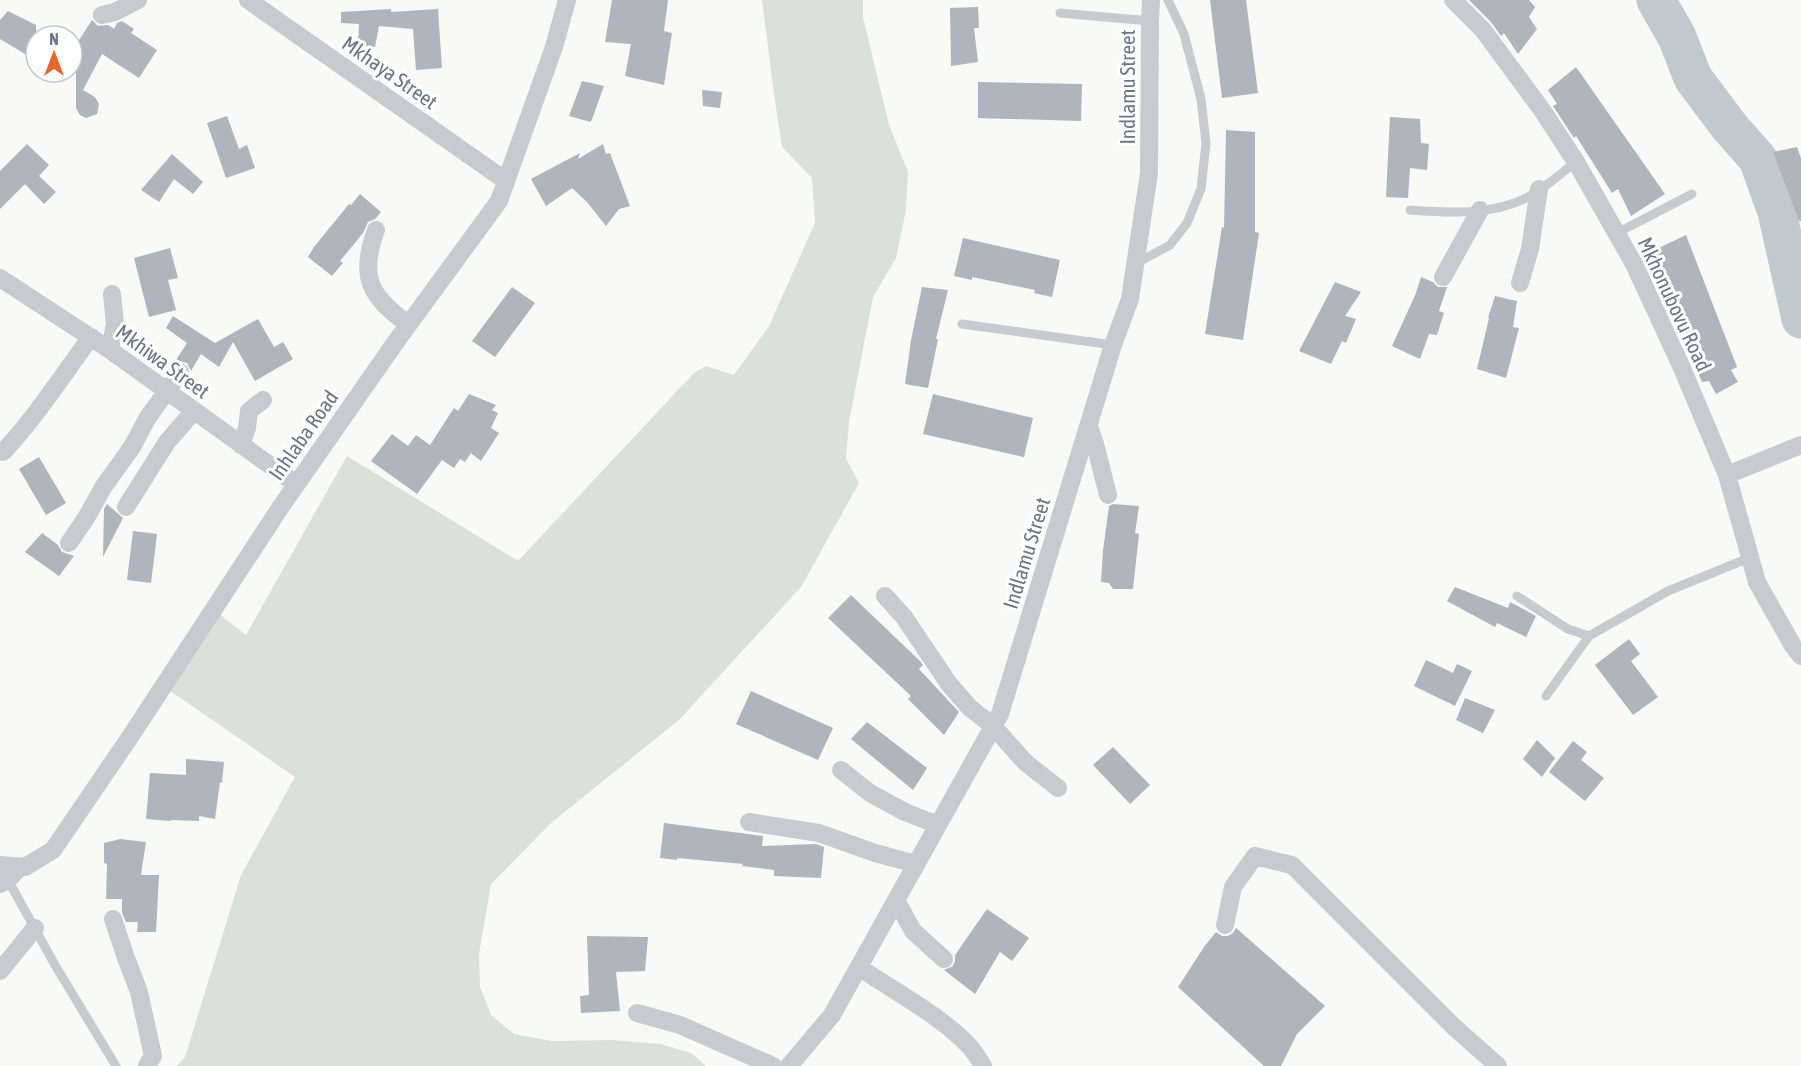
<svg xmlns="http://www.w3.org/2000/svg" width="1801" height="1066" viewBox="0 0 1801 1066" font-family="'Asap Condensed',sans-serif">
	<rect width="100%" height="100%" fill="#f9f9f7"/>
	<!-- green -->
	<path fill="#dae1d8" d="M 762,0 L 863,0 L 863,17 L 889,125 L 908,172 L 906,210 L 896,258 L 873,297 L 849,422 L 846,459 L 859,483 L 801,587 L 679,720 L 551,823 L 491,884 L 479,954 L 480,987 L 491,1015 L 514,1034 L 552,1041 L 613,1040 L 660,1044 L 691,1053 L 706,1066 L 177,1066 L 185,1057 L 241,875 L 295,777 L 163,686 L 219,614 L 246,635 L 347,456 L 518,561 L 694,373 L 706,366 L 734,375 L 769,326 L 815,223 L 812,178 L 782,147 L 774,94 Z"/>
	<g fill="none" stroke-linecap="round" stroke-linejoin="round">
		<!-- river -->
		<path stroke="#c0c9ce" stroke-width="39" d="M 1656,0 L 1677,37 L 1693,78 L 1729,126 L 1758,159 L 1777,212 L 1801,319"/>
	</g>
	<!-- building -->
	<path fill="#aeb5bc" d="M 612,0 L 668,0 L 664,31 L 672,33 L 664,85 L 625,76 L 631,44 L 605,42 Z
		M 1210,0 L 1246,0 L 1258,93 L 1222,98 Z
		M 1469,0 L 1529,0 L 1535,7 L 1529,17 L 1537,29 L 1518,54 L 1504,33 L 1501,36 L 1491,22 Z
		M 978,7 L 979,28 L 974,28 L 978,62 L 951,66 L 950,8 Z
		M 391,9 L 391,12 L 438,9 L 442,68 L 416,70 L 413,29 L 379,26 L 375,47 L 358,45 L 359,24 L 341,23 L 341,12 Z
		M 8,11 L 36,25 L 36,48 L 30,57 L 0,39 L 0,20 Z
		M 92,20 L 98,26 L 108,25 L 114,29 L 117,23 L 122,21 L 134,29 L 131,33 L 157,50 L 139,78 L 102,54 L 83,90 L 95,97 L 99,104 L 97,114 L 86,118 L 80,115 L 76,108 L 76,45 Z
		M 1576,67 L 1665,194 L 1631,216 L 1618,189 L 1612,193 L 1576,136 L 1574,138 L 1553,106 L 1557,104 L 1548,90 Z
		M 582,81 L 604,86 L 591,122 L 569,116 Z
		M 978,82 L 1082,84 L 1081,121 L 978,118 Z
		M 702,90 L 722,92 L 720,108 L 703,106 Z
		M 227,116 L 239,149 L 247,145 L 255,168 L 226,178 L 207,123 Z
		M 1390,117 L 1420,119 L 1421,143 L 1429,144 L 1427,170 L 1410,168 L 1408,198 L 1386,197 Z
		M 1226,130 L 1255,132 L 1255,232 L 1259,233 L 1243,340 L 1205,334 L 1222,227 L 1224,228 Z
		M 27,144 L 49,165 L 39,176 L 56,192 L 44,204 L 25,184 L 0,209 L 0,171 Z
		M 603,144 L 606,154 L 610,153 L 630,206 L 619,209 L 606,226 L 587,202 L 572,188 L 546,206 L 531,179 L 580,153 L 578,159 Z
		M 1797,147 L 1801,158 L 1801,221 L 1799,221 L 1773,152 Z
		M 172,154 L 203,182 L 193,194 L 174,179 L 159,202 L 141,190 Z
		M 360,194 L 381,212 L 375,219 L 368,222 L 363,233 L 340,261 L 343,263 L 332,276 L 308,257 L 314,247 L 349,204 L 351,205 Z
		M 1686,235 L 1737,367 L 1731,370 L 1738,382 L 1716,394 L 1709,381 L 1702,382 L 1646,254 Z
		M 963,238 L 1060,260 L 1052,297 L 1034,293 L 1035,290 L 972,277 L 972,280 L 954,276 Z
		M 170,248 L 178,278 L 168,280 L 176,310 L 149,317 L 134,258 Z
		M 1421,277 L 1433,282 L 1438,287 L 1447,287 L 1439,311 L 1444,313 L 1437,335 L 1429,334 L 1420,359 L 1392,346 L 1416,293 Z
		M 1335,282 L 1361,292 L 1345,316 L 1356,319 L 1346,343 L 1342,341 L 1331,364 L 1299,351 Z
		M 512,287 L 535,303 L 495,357 L 472,341 Z
		M 922,287 L 948,290 L 936,339 L 938,339 L 928,388 L 905,384 L 911,340 Z
		M 1495,296 L 1517,301 L 1513,327 L 1519,328 L 1506,378 L 1477,369 L 1489,318 L 1488,318 Z
		M 173,316 L 215,343 L 258,319 L 274,347 L 283,342 L 293,359 L 255,381 L 233,342 L 219,367 L 201,354 L 191,371 L 187,363 L 176,360 L 187,343 L 166,328 Z
		M 469,394 L 496,405 L 492,410 L 498,413 L 491,428 L 499,433 L 481,461 L 471,453 L 465,462 L 460,459 L 454,468 L 442,460 L 417,494 L 371,461 L 392,434 L 408,446 L 416,435 L 430,445 L 454,408 L 458,411 Z
		M 933,394 L 1033,418 L 1024,457 L 923,434 Z
		M 39,457 L 66,503 L 46,515 L 19,469 Z
		M 107,504 L 123,518 L 103,557 L 104,509 Z
		M 1113,504 L 1139,506 L 1135,533 L 1139,534 L 1133,589 L 1113,589 L 1109,583 L 1101,582 L 1103,551 L 1109,506 Z
		M 133,531 L 157,534 L 151,583 L 127,580 Z
		M 42,533 L 58,545 L 62,552 L 74,556 L 59,576 L 25,552 Z
		M 1455,587 L 1508,608 L 1510,602 L 1536,616 L 1526,637 L 1497,623 L 1495,627 L 1447,601 Z
		M 851,595 L 921,662 L 923,665 L 919,669 L 959,712 L 944,735 L 908,699 L 911,696 L 828,618 Z
		M 1629,639 L 1640,654 L 1631,661 L 1658,697 L 1633,715 L 1595,665 Z
		M 1426,660 L 1453,673 L 1457,664 L 1472,671 L 1455,706 L 1414,686 Z
		M 751,691 L 833,728 L 818,760 L 736,724 Z
		M 1465,698 L 1495,710 L 1483,733 L 1456,720 Z
		M 867,722 L 927,768 L 913,790 L 851,739 Z
		M 1537,740 L 1555,758 L 1542,777 L 1523,759 Z
		M 1573,741 L 1587,752 L 1581,760 L 1604,778 L 1585,801 L 1549,772 Z
		M 1113,747 L 1150,785 L 1130,804 L 1093,765 Z
		M 186,759 L 224,762 L 222,783 L 220,782 L 215,819 L 199,816 L 199,821 L 171,820 L 170,821 L 146,819 L 150,773 L 186,775 Z
		M 664,823 L 763,836 L 762,846 L 816,844 L 824,847 L 821,878 L 774,876 L 774,870 L 742,866 L 743,864 L 677,858 L 677,860 L 660,858 Z
		M 120,839 L 146,842 L 141,875 L 159,875 L 156,932 L 137,932 L 138,922 L 126,922 L 122,913 L 122,899 L 106,899 L 107,864 L 104,863 L 104,843 Z
		M 987,909 L 1029,938 L 1012,961 L 1000,952 L 975,994 L 944,970 L 953,966 L 955,961 L 955,955 Z
		M 1236,928 L 1325,1006 L 1297,1034 L 1281,1066 L 1264,1066 L 1178,987 L 1204,947 L 1216,932 L 1222,936 L 1228,936 L 1233,933 Z
		M 587,936 L 648,937 L 645,971 L 616,972 L 620,1011 L 581,1013 L 580,996 L 589,995 Z"/>
	<g fill="none" stroke-linecap="round" stroke-linejoin="round">
		<!-- service -->
		<path stroke="#c7cace" stroke-width="9" d="M 1060,13 L 1150,21
			M 1410,210 C 1450,213 1494,216 1530,196 C 1546,187 1561,173 1576,162
			M 1617,233 L 1692,194
			M 1135,264 L 1170,245 L 1187,223 L 1201,189 L 1206,143 L 1201,99 L 1184,34 L 1168,0
			M 962,324 L 1113,345
			M 1517,596 L 1568,629 L 1589,636
			M 1546,696 L 1589,636 L 1668,591 L 1749,558
			M 8,880 L 55,965 L 116,1066"/>
		<!-- minor -->
		<path stroke="#c7cace" stroke-width="18" d="M 248,0 L 506,181
			M 1453,0 L 1483,30 L 1542,110 L 1576,162 L 1634,264 L 1682,368 L 1727,475 L 1757,582 L 1793,646 L 1801,656
			M 102,15 L 115,12 L 138,0
			M 376,230 C 359,276 369,296 408,324
			M 1443,277 L 1480,210
			M 0,278 L 110,350 L 296,484
			M 1520,283 L 1530,249 L 1539,189
			M 110,350 L 115,324 L 112,294
			M 1089,426 L 1095,444 L 1108,495
			M 241,445 L 247,428 L 249,411 L 263,400
			M 3,452 C 36,417 62,376 91,337
			M 1727,475 L 1801,445
			M 126,507 L 167,442 L 194,411
			M 69,543 L 86,518 L 104,486 L 132,447 L 148,417 L 167,391 L 180,372
			M 885,596 L 904,617 L 949,684 L 970,708 L 993,726 L 1025,762 L 1058,788
			M 841,770 L 870,793 L 905,812 L 938,825
			M 749,822 L 819,833 L 875,853 L 916,864
			M 0,865 L 25,867 L 53,850 L 132,734 L 280,508 L 395,343 L 499,201 L 554,47 L 567,0
			M 0,884 L 8,880 L 20,867
			M 896,900 L 913,931 L 944,959
			M 113,919 L 126,958 L 139,992 L 153,1056 L 147,1066
			M 1225,925 L 1233,887 L 1255,856 L 1292,865 L 1453,1026 L 1498,1066
			M 859,967 C 893,991 942,1016 970,1047 C 975,1052 979,1060 983,1066
			M 0,971 L 35,928
			M 637,1013 L 680,1025 L 773,1066
			M 789,1066 L 832,1015 L 1000,714 L 1113,345 L 1130,299 L 1149,173 L 1150,21 L 1151,0"/>
	</g>
	<g text-anchor="middle" dominant-baseline="central" stroke-width="6" stroke-linejoin="round" paint-order="stroke">
		<!-- street labels -->
		<g font-size="21" fill="#687788" stroke="#fff">
			<text transform="translate(390 72) rotate(35)">Mkhaya Street</text>
			<text transform="translate(1127 87) rotate(-90)">Indlamu Street</text>
			<text transform="translate(1675 304) rotate(65)">Mkhonubovu Road</text>
			<text transform="translate(163 361) rotate(36)">Mkhiwa Street</text>
			<text transform="translate(303 435) rotate(-55)">Inhlaba Road</text>
			<text transform="translate(1026 553) rotate(-73)">Indlamu Street</text>
		</g>
	</g>
	<!-- north arrow -->
	<g transform="translate(54 54)"><circle r="28" fill="#ffffff" stroke="#c3c9cf" stroke-width="1.5"/>
	<path d="M0-4.5L10 22L0 15L-10 22Z" fill="#e5672b"/>
	<text y="-9" font-size="16" font-weight="bold" text-anchor="middle" fill="#687788">N</text>
	</g>
</svg>
